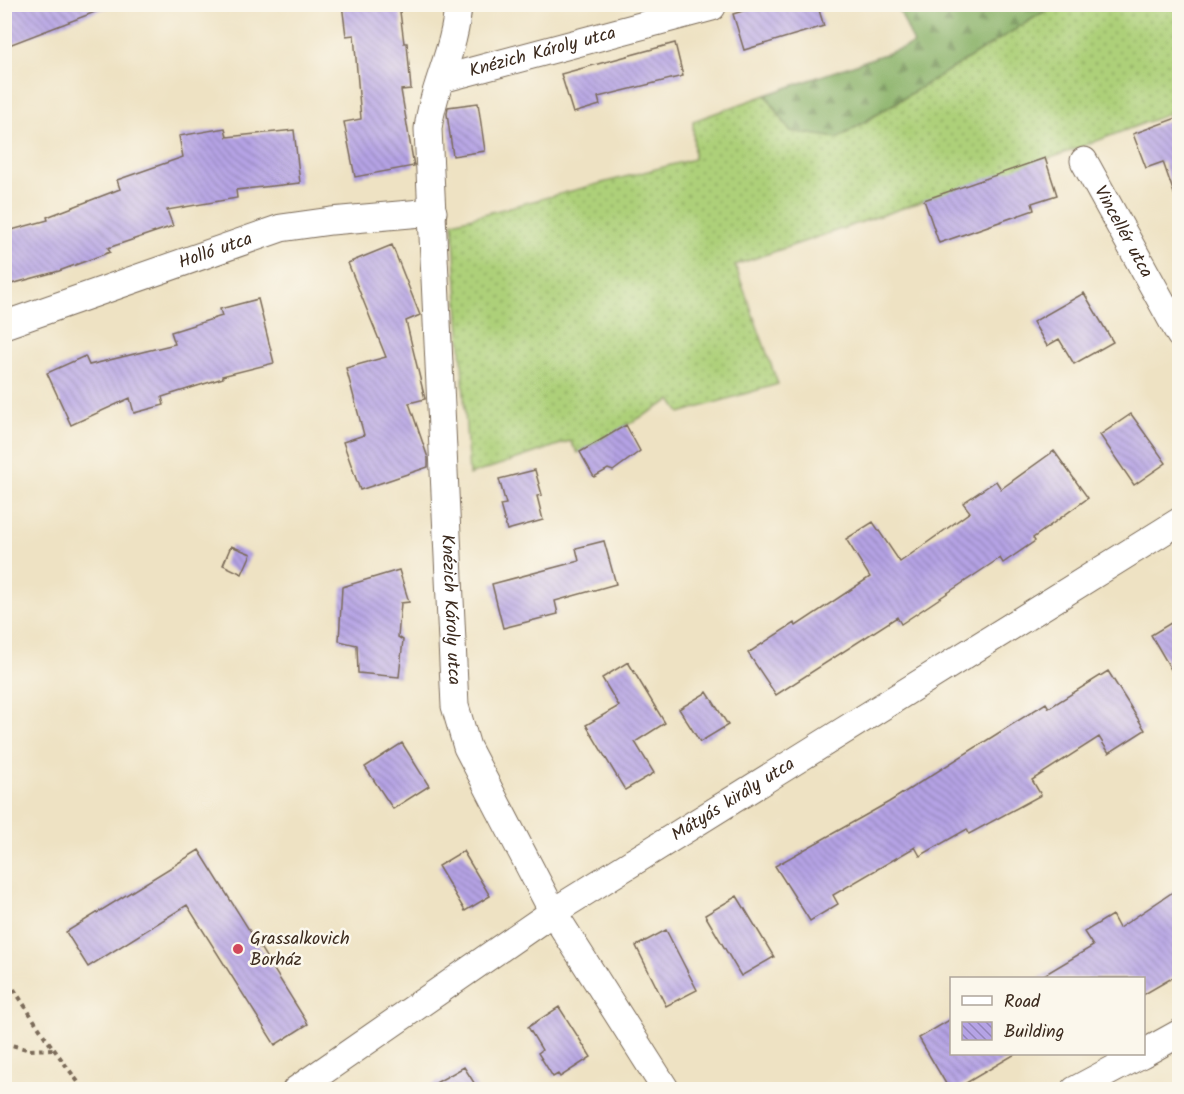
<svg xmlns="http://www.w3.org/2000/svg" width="1184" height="1094" viewBox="0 0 1184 1094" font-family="Kalam,sans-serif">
	<defs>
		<pattern id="grass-dots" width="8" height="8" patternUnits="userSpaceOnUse" patternTransform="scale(1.5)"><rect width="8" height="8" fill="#add079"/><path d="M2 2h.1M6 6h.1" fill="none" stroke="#8ea963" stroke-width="1.8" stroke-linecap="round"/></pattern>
		<pattern id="forest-firs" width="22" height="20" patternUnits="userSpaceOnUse" patternTransform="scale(1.5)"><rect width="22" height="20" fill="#8ab269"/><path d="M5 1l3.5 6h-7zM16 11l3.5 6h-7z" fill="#729156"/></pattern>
		<pattern id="building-back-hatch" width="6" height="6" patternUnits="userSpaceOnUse" patternTransform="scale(1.5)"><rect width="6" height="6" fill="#b5a3e5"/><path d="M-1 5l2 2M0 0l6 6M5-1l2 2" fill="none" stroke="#9485b9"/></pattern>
	</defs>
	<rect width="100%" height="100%" fill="#fbf7ec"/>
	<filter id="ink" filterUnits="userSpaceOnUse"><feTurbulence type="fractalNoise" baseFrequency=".0167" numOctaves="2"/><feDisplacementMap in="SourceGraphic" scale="12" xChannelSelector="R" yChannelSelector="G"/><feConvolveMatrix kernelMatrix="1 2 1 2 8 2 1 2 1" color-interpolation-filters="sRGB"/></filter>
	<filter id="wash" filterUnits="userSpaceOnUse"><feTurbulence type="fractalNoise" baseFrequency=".008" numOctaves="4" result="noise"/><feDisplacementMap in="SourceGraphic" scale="24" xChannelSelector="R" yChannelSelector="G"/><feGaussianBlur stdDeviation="1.35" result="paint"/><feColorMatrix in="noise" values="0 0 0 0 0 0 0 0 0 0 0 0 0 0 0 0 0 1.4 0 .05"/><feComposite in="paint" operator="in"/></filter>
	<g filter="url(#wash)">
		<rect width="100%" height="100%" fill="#eee2c3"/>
		<!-- grass -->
		<path fill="url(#grass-dots)" stroke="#747d4c" stroke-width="1.5" d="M 1055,5 L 1179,5 L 1179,110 L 1062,154 L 735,265 L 778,384 L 680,413 L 671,400 L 578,453 L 570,441 L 469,475 L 453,222 L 694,159 L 693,121 L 766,95 L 790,131 L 839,138 Z"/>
		<!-- forest -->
		<path fill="url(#forest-firs)" stroke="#626e44" stroke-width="1.5" d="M 897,5 L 1055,5 L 838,138 L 790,131 L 766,95 L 914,44 Z"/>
		<g id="blocks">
			<!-- building -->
			<path fill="url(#building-back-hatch)" d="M 4,4 L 108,4 L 108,7 L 4,47 Z
				M 342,4 L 399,4 L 404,43 L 407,43 L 411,89 L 401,90 L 414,166 L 355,177 L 344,122 L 361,119 L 354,35 L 346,36 Z
				M 766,4 L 817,4 L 824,26 L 744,50 L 733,14 Z
				M 675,43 L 683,76 L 598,97 L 600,105 L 573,113 L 561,74 Z
				M 478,103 L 485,151 L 453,156 L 447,114 L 448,107 Z
				M 1179,117 L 1179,199 L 1176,199 L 1163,162 L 1146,168 L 1133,134 Z
				M 225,128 L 227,137 L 294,130 L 300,183 L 236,190 L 237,198 L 167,210 L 173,226 L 108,248 L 110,252 L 59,271 L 11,284 L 4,262 L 4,232 L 48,220 L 47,217 L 120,189 L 117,180 L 183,157 L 179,136 Z
				M 1045,158 L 1057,195 L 1032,203 L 1034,210 L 939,243 L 924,200 Z
				M 392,245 L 420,315 L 406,321 L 425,399 L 409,403 L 428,458 L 428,467 L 360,490 L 343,442 L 364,435 L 346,368 L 386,357 L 348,263 Z
				M 1084,293 L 1113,342 L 1074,364 L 1059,339 L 1047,346 L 1033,322 Z
				M 258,299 L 274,363 L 222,376 L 223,378 L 162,397 L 164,405 L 134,413 L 130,398 L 71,425 L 47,373 L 85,356 L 89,365 L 175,344 L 171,332 L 222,316 L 220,309 Z
				M 1131,414 L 1166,463 L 1134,485 L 1100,435 Z
				M 626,425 L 640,451 L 613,471 L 608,469 L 594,477 L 580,452 Z
				M 1054,451 L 1088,498 L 1033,538 L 1035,541 L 1003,563 L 1000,558 L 901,624 L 897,617 L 776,695 L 748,653 L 794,623 L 796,626 L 870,577 L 846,539 L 873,522 L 900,562 L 970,512 L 963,503 L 996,481 L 1001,489 Z
				M 535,470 L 542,495 L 537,496 L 543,520 L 507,530 L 500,505 L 506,504 L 499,479 Z
				M 604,541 L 616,584 L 555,601 L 558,614 L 503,628 L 492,584 L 579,561 L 576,548 Z
				M 231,546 L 251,554 L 242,574 L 223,565 Z
				M 399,570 L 409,602 L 401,603 L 398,637 L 403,640 L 399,677 L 358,673 L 357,645 L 339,641 L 342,587 Z
				M 1179,618 L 1179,683 L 1151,635 Z
				M 628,662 L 665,723 L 635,742 L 654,773 L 625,790 L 586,725 L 619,706 L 602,678 Z
				M 1108,671 L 1145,730 L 1109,753 L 1099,737 L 1032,780 L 1041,795 L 969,834 L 967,829 L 920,856 L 915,847 L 833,895 L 838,904 L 810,921 L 775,866 L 889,802 L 1046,703 L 1049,708 Z
				M 707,692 L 728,725 L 700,742 L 679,709 Z
				M 402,743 L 429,786 L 393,809 L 365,767 Z
				M 199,850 L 308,1024 L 275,1045 L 187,905 L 88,967 L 66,932 Z
				M 463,851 L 490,896 L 465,911 L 438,866 Z
				M 1179,888 L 1179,974 L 1143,995 L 1143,978 L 1039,978 L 1093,946 L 1084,932 L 1112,915 L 1119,928 Z
				M 737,896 L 774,957 L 741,976 L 705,915 Z
				M 666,930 L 697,990 L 666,1006 L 636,946 Z
				M 559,1007 L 591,1057 L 560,1077 L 558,1074 L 553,1077 L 538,1053 L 542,1050 L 528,1027 Z
				M 951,1019 L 951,1053 L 1017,1053 L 956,1089 L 949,1089 L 919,1038 Z
				M 464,1067 L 478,1089 L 425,1089 Z"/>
		</g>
	</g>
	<g filter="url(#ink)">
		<use href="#blocks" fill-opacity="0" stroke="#7a6a58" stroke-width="1.5"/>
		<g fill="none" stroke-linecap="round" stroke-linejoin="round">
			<defs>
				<g id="minor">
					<path id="s1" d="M 458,4 C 456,49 433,86 428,129 L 455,706 L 467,747 L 553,912 L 666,1090"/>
					<path id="s2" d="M 442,79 L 712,7"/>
					<path id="s3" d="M 1084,161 L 1180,335"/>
					<path id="s4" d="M 4,325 L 281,228 L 331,221 L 433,212"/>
					<path d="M 1144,1053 L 1180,1033"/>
					<path id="s5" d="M 296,1090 L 553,912 L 1180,521"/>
					<path d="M 1075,1090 L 1142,1054"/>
				</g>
			</defs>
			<!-- minor casing -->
			<use href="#minor" stroke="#7a6a58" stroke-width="29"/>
			<!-- path -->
			<path stroke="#7a6a58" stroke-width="4" stroke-dasharray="4.5 4.5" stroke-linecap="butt" d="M 4,974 L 45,1037 L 84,1090
				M 4,1043 L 30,1050 L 54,1049"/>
			<!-- minor -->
			<use href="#minor" stroke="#fff" stroke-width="27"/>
		</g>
	</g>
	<!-- markers -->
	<circle fill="#d1495b" stroke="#fbf7ec" stroke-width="2" cx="238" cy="949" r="6"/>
	<g text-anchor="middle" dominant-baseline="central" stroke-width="5" stroke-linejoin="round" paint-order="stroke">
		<!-- street labels -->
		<g font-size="18" fill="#3b2a1e" stroke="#fbf7ec">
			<text stroke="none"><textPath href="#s2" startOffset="104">Knézich Károly utca</textPath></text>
			<text stroke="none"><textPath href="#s3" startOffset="81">Vincellér utca</textPath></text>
			<text stroke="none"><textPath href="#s4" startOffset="224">Holló utca</textPath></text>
			<text stroke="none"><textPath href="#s1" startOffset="610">Knézich Károly utca</textPath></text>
			<text stroke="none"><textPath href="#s5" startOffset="525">Mátyás király utca</textPath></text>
		</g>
		<!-- poi labels -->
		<g font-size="18" fill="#3b2a1e" stroke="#fbf7ec" text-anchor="start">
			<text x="250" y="939">Grassalkovich<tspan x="250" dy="21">Borház</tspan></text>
		</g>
	</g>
	<!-- margin -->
	<rect width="1184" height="1094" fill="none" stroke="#fbf7ec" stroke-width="24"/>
	<!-- legend -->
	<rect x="950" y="977" width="195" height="78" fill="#fbf7ec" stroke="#aea59a" stroke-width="1.5"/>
	<rect x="962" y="996" width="30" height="9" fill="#ffffff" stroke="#aea59a" stroke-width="1.5"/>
	<text x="1004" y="1007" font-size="18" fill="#3b2a1e">Road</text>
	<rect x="962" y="1022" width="30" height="18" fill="url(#building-back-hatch)" stroke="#aea59a" stroke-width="1.5"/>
	<text x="1004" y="1037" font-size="18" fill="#3b2a1e">Building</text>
</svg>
